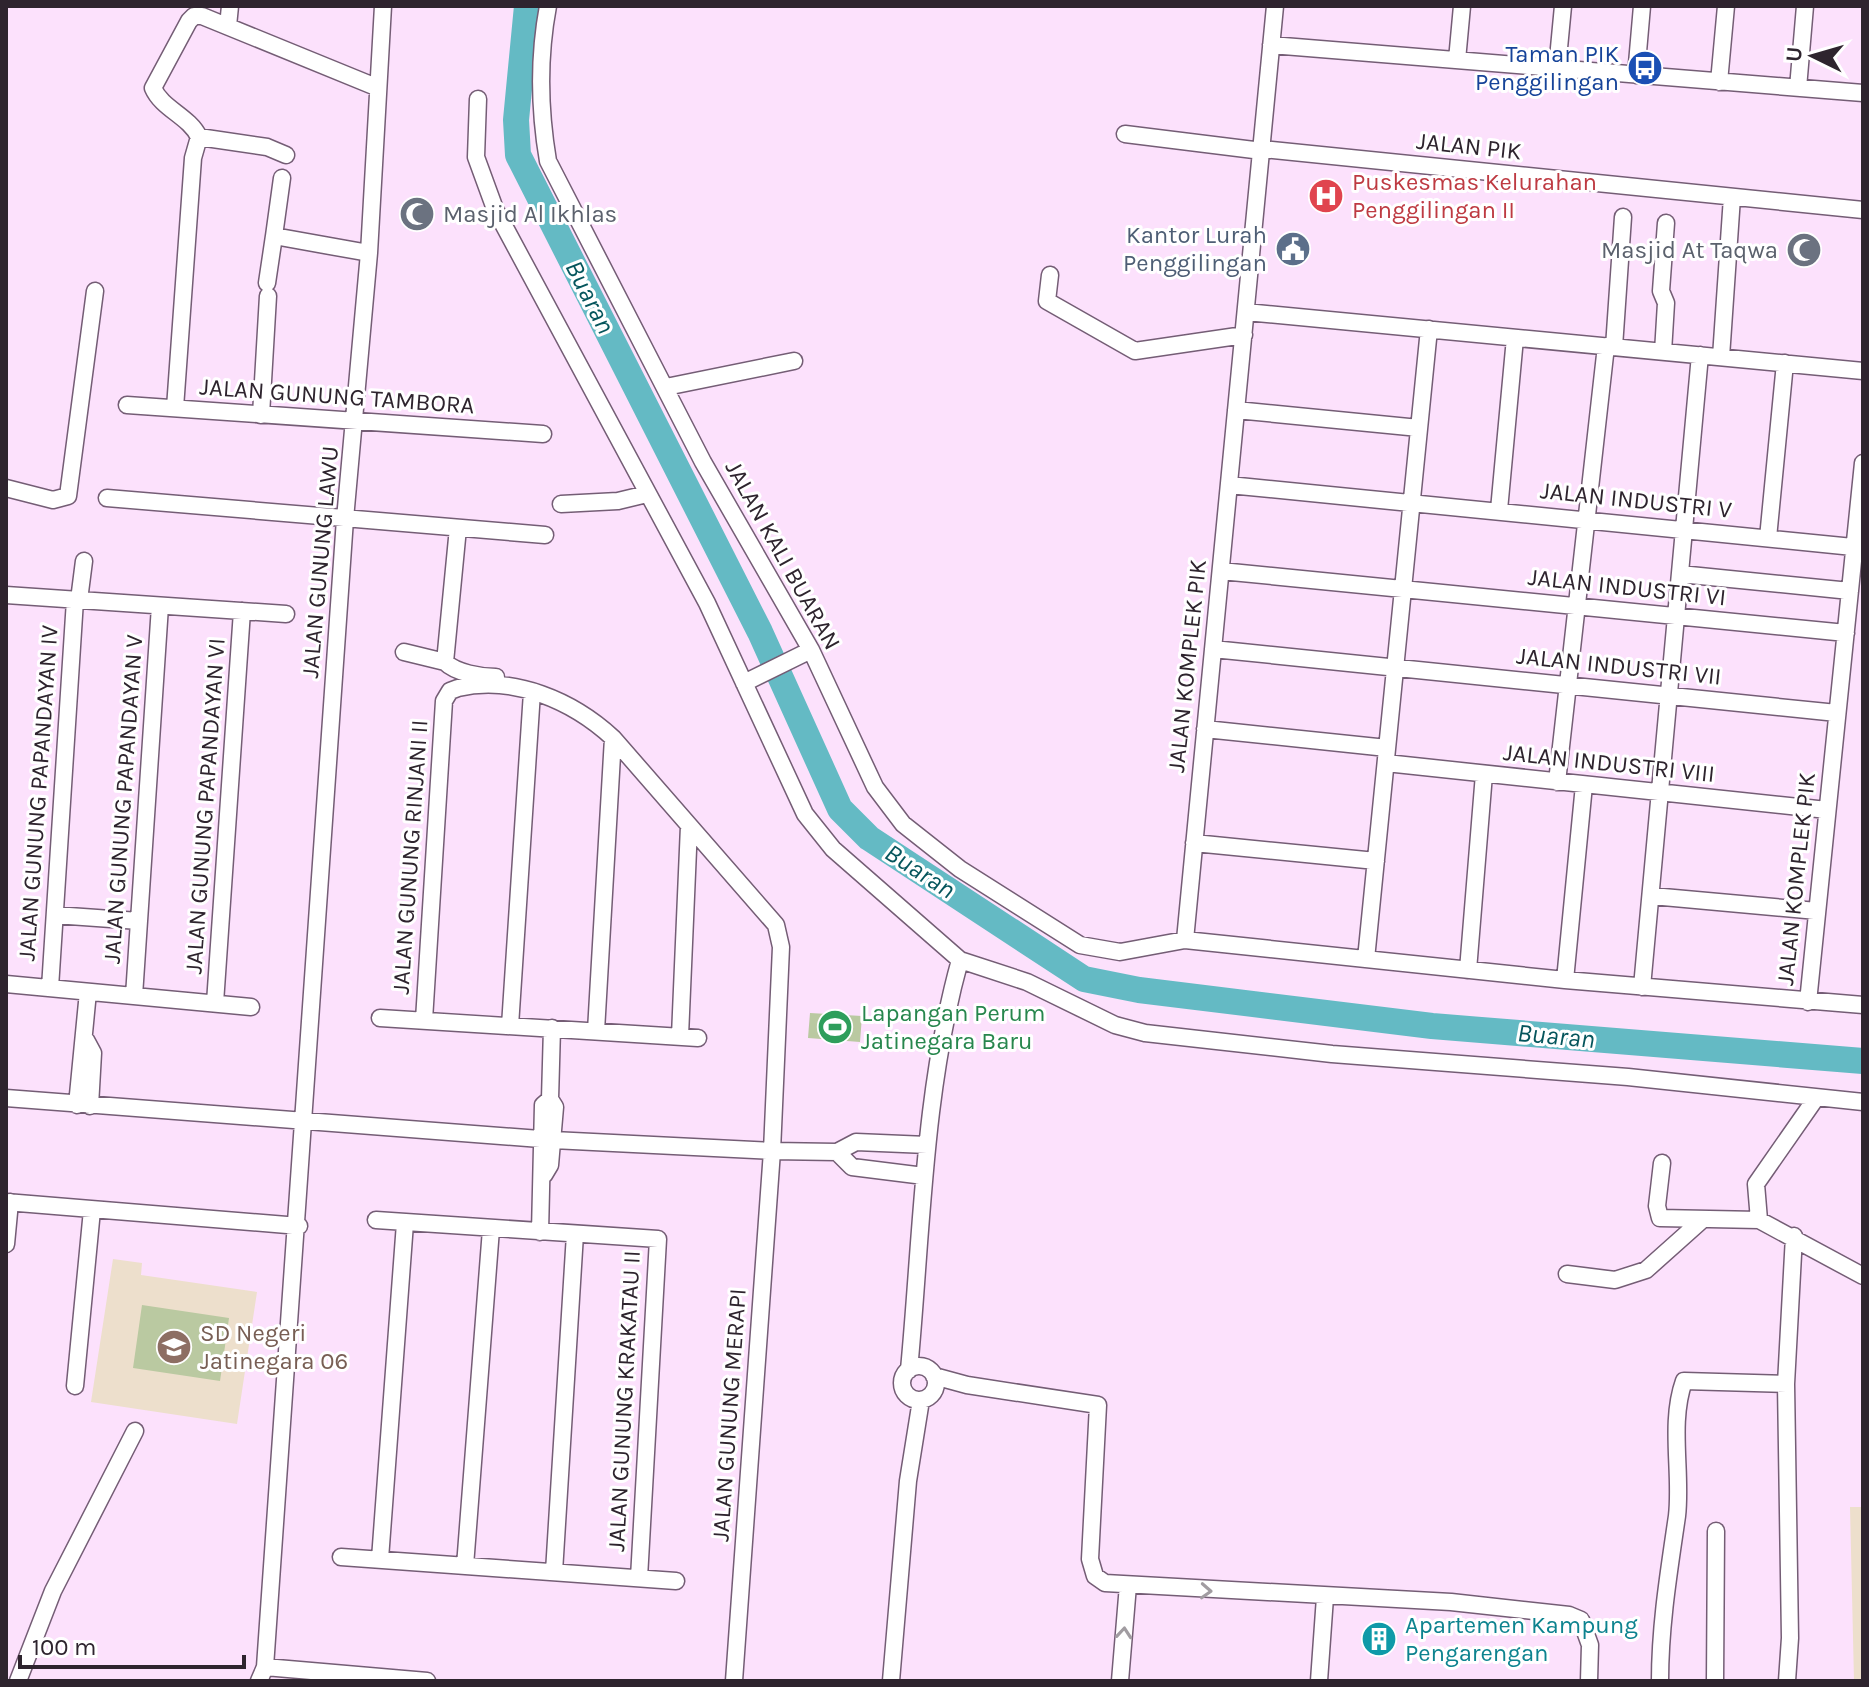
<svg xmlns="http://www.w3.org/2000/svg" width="1869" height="1687" viewBox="0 0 1869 1687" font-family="Karla,sans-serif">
	<rect width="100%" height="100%" fill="#fce1fc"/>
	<!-- education -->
	<path fill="#eddfcc" d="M 113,1259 L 142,1263 L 141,1275 L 257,1292 L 237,1424 L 91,1402 Z
		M 1850,1507 L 1863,1507 L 1863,1681 L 1854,1681 Z"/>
	<!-- green -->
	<path fill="#bac9a1" d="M 810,1013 L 862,1016 L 860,1042 L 808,1038 Z
		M 142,1305 L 229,1318 L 220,1381 L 133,1368 Z"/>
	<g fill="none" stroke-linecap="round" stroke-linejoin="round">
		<!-- river -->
		<path stroke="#64bac4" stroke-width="26" d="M 527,6 L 516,120 L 518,155 L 760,632 L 840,809 L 869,838 L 1084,979 L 1139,990 L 1432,1026 L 1863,1061"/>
		<defs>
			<path id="street" d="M 548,6 C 538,59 539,108 548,161 L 703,462 L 811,650 L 875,787 L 903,824 L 960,869 L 1080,945 L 1120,952 L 1185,940 L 1565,980 L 1863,1005
				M 228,26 L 230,6
				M 1271,45 L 1863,93
				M 1457,60 L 1462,6
				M 1557,69 L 1563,6
				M 1636,75 L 1642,6
				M 1719,82 L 1726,6
				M 1798,88 L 1805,6
				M 478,99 L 476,157 L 495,209 L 707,603 L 805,814 L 833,849 L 960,960 L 1027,982 L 1115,1025 L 1145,1033 L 1332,1054 L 1628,1077 L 1863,1102
				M 1125,134 L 1262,151
				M 199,137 L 267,147 L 286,155
				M 1262,149 L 1863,210
				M 282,178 L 274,236 L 369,253
				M 1050,275 L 1047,301 L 1135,351 L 1244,335
				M 267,283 L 274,236
				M 1246,312 L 1863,371
				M 1614,347 L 1623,217
				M 1663,352 L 1666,303 L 1661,291 L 1666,223
				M 1721,357 L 1732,197
				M 666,387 L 794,361
				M 127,405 L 543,434
				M 175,408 L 193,158 L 199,137 C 189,116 162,109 153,88 L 189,21 L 194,16 L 202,16 L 376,87
				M 1236,410 L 1419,428
				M 261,415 L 268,296
				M 1229,485 L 1863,548
				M 6,488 L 53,500 L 68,496 L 95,291
				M 107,498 L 545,535
				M 561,504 L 618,501 L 647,494
				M 1499,510 L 1515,338
				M 458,528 L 445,662 C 456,673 481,677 496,677
				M 1768,538 L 1785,363
				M 1221,571 L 1846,633
				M 1680,574 L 1850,591
				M 6,595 L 286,614
				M 79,600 L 84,561
				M 1213,649 L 1837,713
				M 404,652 L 445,662
				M 744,683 L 811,650
				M 1205,729 L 1387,748
				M 1386,763 L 1827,810
				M 1557,782 L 1606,346
				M 1194,843 L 1376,861
				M 1652,896 L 1817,911
				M 55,915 L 139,921
				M 1185,940 L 1275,6
				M 1366,959 L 1429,329
				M 1468,970 L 1484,774
				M 1565,980 L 1584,785
				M 6,984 L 251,1007
				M 1642,987 L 1700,355
				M 50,988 L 75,600
				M 134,996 L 160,606
				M 1808,1002 L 1863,463
				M 215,1003 L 242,611
				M 380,1018 L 698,1038
				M 424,1020 L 444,701 L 450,691 L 458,688 C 514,675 573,701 613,738 L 776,925 L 781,947 L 772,1151 L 734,1681
				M 510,1026 L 532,692
				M 596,1031 L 613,738
				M 680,1036 L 689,826
				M 86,1040 L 93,1053 L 90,1106
				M 6,1098 L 553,1140 L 772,1151 L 837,1152 L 856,1142 L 927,1145
				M 77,1105 L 88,992
				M 837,1152 L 852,1167 L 924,1176
				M 1662,1163 L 1657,1206 L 1660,1218 L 1759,1220 L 1863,1276
				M 544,1175 L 550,1165 L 555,1107 L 550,1099 L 552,1028
				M 6,1202 L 299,1226
				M 376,1220 L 658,1239 L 639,1578
				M 1759,1220 L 1756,1184 L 1816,1098
				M 540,1232 L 543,1105 L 550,1099
				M 6,1244 L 10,1202
				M 1567,1274 L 1615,1280 L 1646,1270 L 1702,1220
				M902 1383a17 17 0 1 1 34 0a17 17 0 1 1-34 0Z
				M 909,1370 C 922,1233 923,1093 960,960
				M 934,1376 L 967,1385 L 1098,1405 L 1090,1559 L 1095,1576 L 1105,1583 L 1451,1602 L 1569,1615 L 1581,1620 L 1590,1645 L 1589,1681
				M 75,1386 L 92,1210
				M 341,1557 L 676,1581
				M 380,1559 L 405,1223
				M 465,1566 L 491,1229
				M 554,1572 L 575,1234
				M 265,1667 L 427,1681
				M 18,1681 L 53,1591 L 135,1431
				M 259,1681 L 265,1667 L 345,519 L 369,253 L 383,6
				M 891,1681 L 908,1481 L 921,1400
				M 1120,1681 L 1128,1585
				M 1319,1681 L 1325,1597
				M 1660,1681 C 1660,1625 1669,1571 1677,1516 C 1682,1473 1669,1423 1684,1381 L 1786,1384
				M 1715,1681 L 1716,1531
				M 1787,1681 L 1790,1638 L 1786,1384 L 1794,1236"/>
		</defs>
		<!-- street casing -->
		<use href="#street" stroke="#745d75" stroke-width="19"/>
		<!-- street -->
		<use href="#street" stroke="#fff" stroke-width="16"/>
	</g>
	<!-- one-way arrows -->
	<defs><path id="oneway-chevron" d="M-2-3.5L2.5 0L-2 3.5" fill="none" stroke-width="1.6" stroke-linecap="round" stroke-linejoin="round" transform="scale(2)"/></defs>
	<g stroke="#a19ca1">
		<use href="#oneway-chevron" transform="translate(1206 1591) rotate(3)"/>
		<use href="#oneway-chevron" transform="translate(1124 1633) rotate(-85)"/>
	</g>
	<!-- icons -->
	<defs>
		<symbol id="bus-disc" viewBox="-11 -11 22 22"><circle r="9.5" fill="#1a4fb4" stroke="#fff"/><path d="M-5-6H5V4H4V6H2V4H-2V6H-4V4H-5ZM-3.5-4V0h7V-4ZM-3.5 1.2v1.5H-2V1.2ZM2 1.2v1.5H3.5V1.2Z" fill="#fff"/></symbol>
		<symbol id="hospital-disc" viewBox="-11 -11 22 22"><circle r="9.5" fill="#e0444e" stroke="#fff"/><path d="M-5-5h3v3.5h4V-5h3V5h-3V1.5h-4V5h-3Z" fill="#fff"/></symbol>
		<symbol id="mosque-disc" viewBox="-11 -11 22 22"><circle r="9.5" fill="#6b7280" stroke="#fff"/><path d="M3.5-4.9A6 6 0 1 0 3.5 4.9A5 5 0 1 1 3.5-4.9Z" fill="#fff"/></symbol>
		<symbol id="civic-disc" viewBox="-11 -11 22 22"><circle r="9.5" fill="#5c6f8a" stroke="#fff"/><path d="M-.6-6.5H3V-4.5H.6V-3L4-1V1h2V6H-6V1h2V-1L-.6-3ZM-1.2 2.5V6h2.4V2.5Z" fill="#fff"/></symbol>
		<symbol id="stadium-disc" viewBox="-11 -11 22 22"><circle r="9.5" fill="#2e9e5b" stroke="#fff"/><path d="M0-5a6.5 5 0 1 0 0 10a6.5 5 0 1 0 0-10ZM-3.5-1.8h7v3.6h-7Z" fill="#fff"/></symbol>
		<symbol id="school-disc" viewBox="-11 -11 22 22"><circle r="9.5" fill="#8d6e63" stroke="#fff"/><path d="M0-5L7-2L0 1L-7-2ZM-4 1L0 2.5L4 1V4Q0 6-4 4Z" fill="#fff"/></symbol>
		<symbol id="building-disc" viewBox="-11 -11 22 22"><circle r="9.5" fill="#0f9aa8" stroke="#fff"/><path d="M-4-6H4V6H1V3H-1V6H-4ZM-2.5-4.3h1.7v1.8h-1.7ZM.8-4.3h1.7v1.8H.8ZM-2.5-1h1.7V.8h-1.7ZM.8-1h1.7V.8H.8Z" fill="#fff"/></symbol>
	</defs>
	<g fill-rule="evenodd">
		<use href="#bus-disc" x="1625" y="48" width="40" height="40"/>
		<use href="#hospital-disc" x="1306" y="176" width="40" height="40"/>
		<use href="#mosque-disc" x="397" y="194" width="40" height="40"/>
		<use href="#civic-disc" x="1273" y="229" width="40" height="40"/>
		<use href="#mosque-disc" x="1784" y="230" width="40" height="40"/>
		<use href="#stadium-disc" x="815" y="1007" width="40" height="40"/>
		<use href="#school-disc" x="154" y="1327" width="40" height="40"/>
		<use href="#building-disc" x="1359" y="1619" width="40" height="40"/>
	</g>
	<g text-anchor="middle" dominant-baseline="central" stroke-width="6" stroke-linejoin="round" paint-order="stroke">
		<!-- transit labels -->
		<g font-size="24" fill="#164399" stroke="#fff" text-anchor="end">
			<text x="1619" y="54">Taman PIK<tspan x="1619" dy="28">Penggilingan</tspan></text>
		</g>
		<!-- street labels -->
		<g font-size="24" fill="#2e242e" stroke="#fff">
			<text transform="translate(1469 146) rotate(6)">JALAN PIK</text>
			<text transform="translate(337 396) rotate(4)">JALAN GUNUNG TAMBORA</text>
			<text transform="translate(1636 500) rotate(6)">JALAN INDUSTRI V</text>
			<text transform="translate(783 555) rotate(61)">JALAN KALI BUARAN</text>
			<text transform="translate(320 562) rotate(-85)">JALAN GUNUNG LAWU</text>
			<text transform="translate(1627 587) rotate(6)">JALAN INDUSTRI VI</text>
			<text transform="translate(1187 666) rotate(-84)">JALAN KOMPLEK PIK</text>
			<text transform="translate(1619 666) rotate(6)">JALAN INDUSTRI VII</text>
			<text transform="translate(1609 763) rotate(6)">JALAN INDUSTRI VIII</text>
			<text transform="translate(38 793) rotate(-86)">JALAN GUNUNG PAPANDAYAN IV</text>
			<text transform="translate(123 799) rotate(-86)">JALAN GUNUNG PAPANDAYAN V</text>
			<text transform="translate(205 806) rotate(-86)">JALAN GUNUNG PAPANDAYAN VI</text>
			<text transform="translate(410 857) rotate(-86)">JALAN GUNUNG RINJANI II</text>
			<text transform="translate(1796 879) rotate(-84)">JALAN KOMPLEK PIK</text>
			<text transform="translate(624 1401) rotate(-87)">JALAN GUNUNG KRAKATAU II</text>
			<text transform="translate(729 1415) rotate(-86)">JALAN GUNUNG MERAPI</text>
		</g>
		<!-- health labels -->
		<g font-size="24" fill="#be3a42" stroke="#fff" text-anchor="start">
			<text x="1352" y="182">Puskesmas Kelurahan<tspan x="1352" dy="28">Penggilingan II</tspan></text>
		</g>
		<!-- worship labels -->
		<g font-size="24" fill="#5b616d" stroke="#fff" text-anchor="start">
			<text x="443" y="214">Masjid Al Ikhlas</text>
			<text x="1778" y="250" text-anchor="end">Masjid At Taqwa</text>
		</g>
		<!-- service labels -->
		<g font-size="24" fill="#4e5e75" stroke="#fff" text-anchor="end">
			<text x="1267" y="235">Kantor Lurah<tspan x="1267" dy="28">Penggilingan</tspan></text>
		</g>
		<!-- leisure labels -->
		<g font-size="24" fill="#27864d" stroke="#fff" text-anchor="start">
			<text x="861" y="1013">Lapangan Perum<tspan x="861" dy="28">Jatinegara Baru</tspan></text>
		</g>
		<!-- education labels -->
		<g font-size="24" fill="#785e54" stroke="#fff" text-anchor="start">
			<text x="200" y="1333">SD Negeri<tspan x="200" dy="28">Jatinegara 06</tspan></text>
		</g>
		<!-- culture labels -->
		<g font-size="24" fill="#0d838f" stroke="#fff" text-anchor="start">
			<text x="1405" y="1625">Apartemen Kampung<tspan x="1405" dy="28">Pengarengan</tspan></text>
		</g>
		<!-- water labels -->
		<g font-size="26" font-style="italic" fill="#05555c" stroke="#fff">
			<text transform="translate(590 297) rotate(63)">Buaran</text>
			<text transform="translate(920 871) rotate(33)">Buaran</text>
			<text transform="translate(1556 1036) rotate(5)">Buaran</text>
		</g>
	</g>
	<!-- border -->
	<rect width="1869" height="1687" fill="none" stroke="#2e242e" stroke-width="16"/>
	<!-- north arrow -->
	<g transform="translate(1813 56) rotate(275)" stroke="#ffffff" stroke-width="6" paint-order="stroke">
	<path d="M0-6L14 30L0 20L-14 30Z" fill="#2e242e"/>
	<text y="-12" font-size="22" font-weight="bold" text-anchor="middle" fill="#2e242e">U</text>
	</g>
	<!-- scale -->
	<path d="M20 1655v12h224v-12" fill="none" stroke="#2e242e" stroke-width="4"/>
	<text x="32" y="1655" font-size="24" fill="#2e242e" stroke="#ffffff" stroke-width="6" paint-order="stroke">100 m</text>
</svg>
